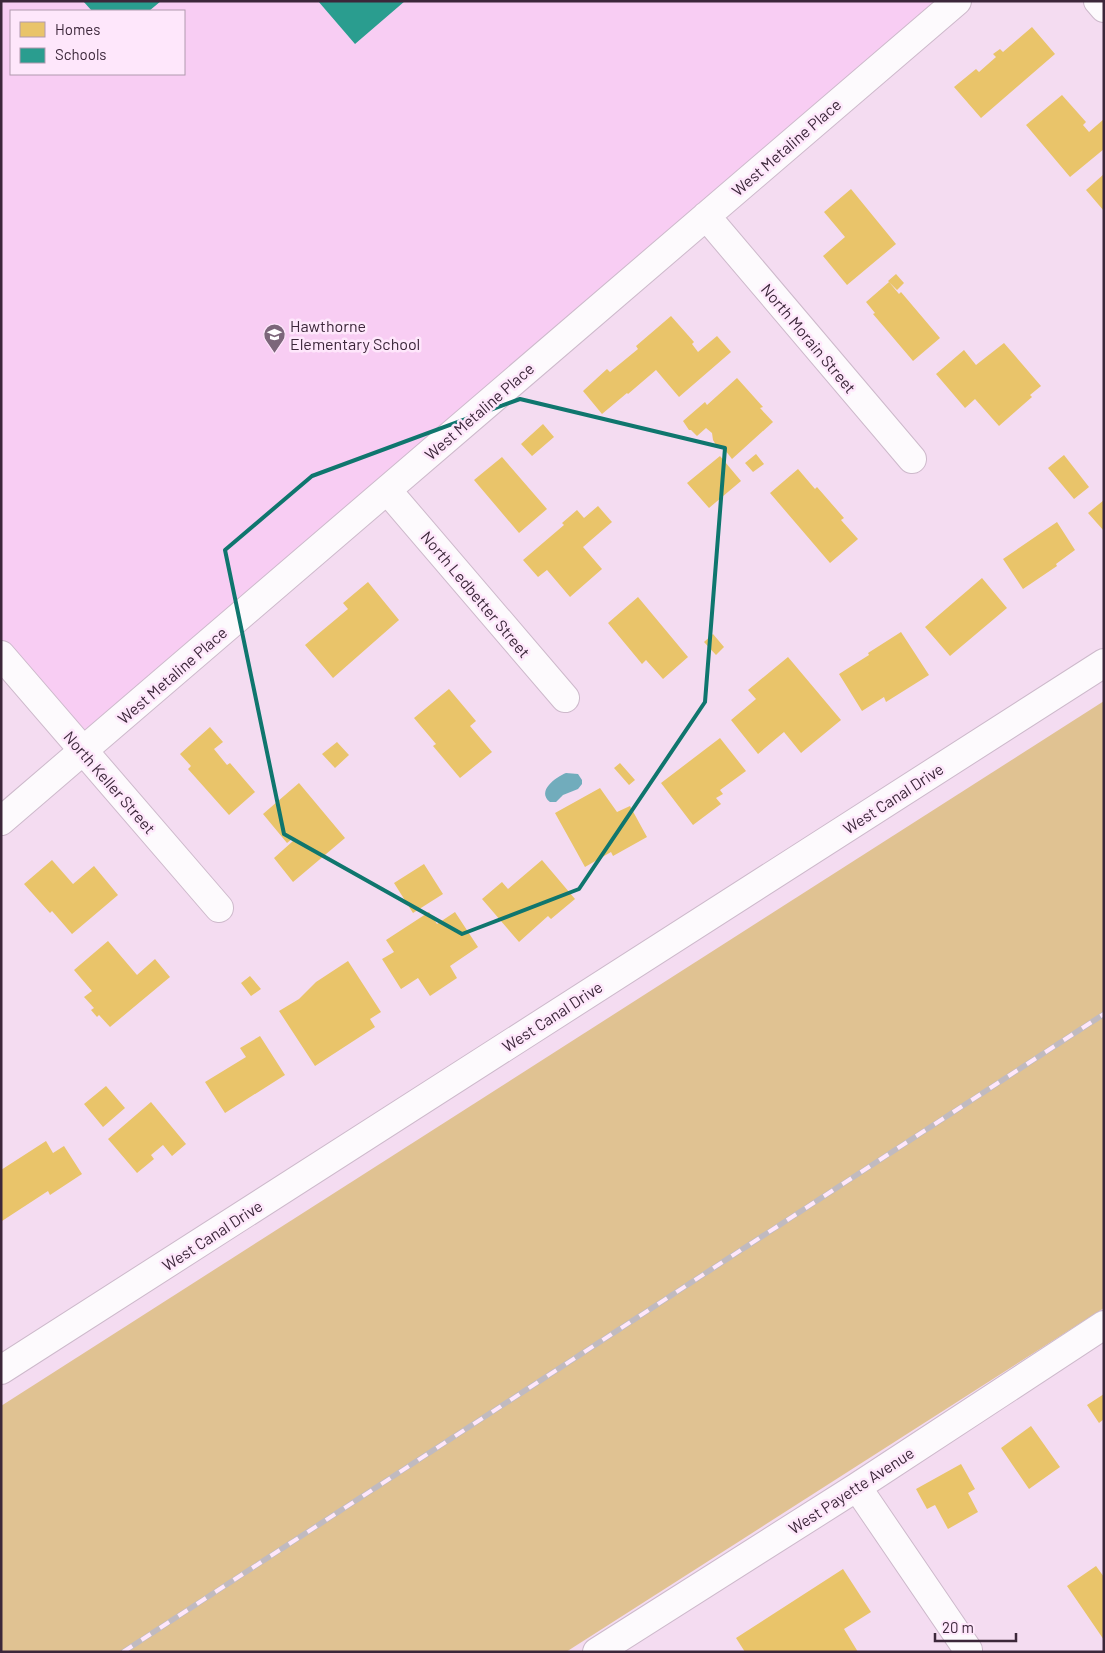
<svg xmlns="http://www.w3.org/2000/svg" width="1105" height="1653" viewBox="0 0 1105 1653" font-family="Barlow,sans-serif">
	<rect width="100%" height="100%" fill="#f4dcf1"/>
	<!-- built -->
	<path fill="#f8cdf3" fill-rule="evenodd" d="M 1,1 L 956,1 L 83,750 L 1,655 ZM 11,11 L 184,11 L 184,74 L 11,74 Z"/>
	<!-- green -->
	<path fill="#e0c292" d="M 1104,701 L 1104,1308 L 566,1652 L 1,1652 L 1,1406 Z"/>
	<!-- water -->
	<path fill="#71acbc" d="M 566,773 L 578,774 L 582,780 L 582,784 L 578,789 L 563,795 L 556,802 L 550,802 C 536,791 556,777 566,773 Z"/>
	<!-- homes -->
	<path fill="#e9c46a" d="M 1032,27 L 1055,54 L 981,118 L 954,87 L 976,69 L 979,72 L 996,57 L 993,54 L 1000,49 L 1003,52 Z
		M 1062,95 L 1086,122 L 1083,125 L 1089,132 L 1104,119 L 1104,149 L 1070,177 L 1026,125 Z
		M 1104,174 L 1104,211 L 1086,190 Z
		M 851,189 L 896,244 L 847,285 L 823,256 L 845,237 L 824,212 Z
		M 896,274 L 904,283 L 897,290 L 888,281 Z
		M 889,282 L 899,294 L 901,292 L 940,338 L 913,361 L 873,314 L 875,313 L 866,302 Z
		M 671,316 L 694,342 L 692,344 L 698,352 L 717,336 L 731,352 L 679,397 L 656,370 L 628,394 L 627,393 L 602,414 L 583,391 L 607,369 L 610,372 L 638,349 L 636,346 Z
		M 1004,343 L 1041,386 L 1030,395 L 1032,397 L 999,426 L 975,399 L 965,408 L 936,374 L 964,350 L 976,365 Z
		M 737,378 L 763,407 L 760,408 L 773,422 L 732,459 L 725,450 L 716,445 L 713,440 L 712,433 L 706,428 L 697,436 L 691,430 L 689,430 L 683,421 L 705,402 L 707,405 Z
		M 543,424 L 554,437 L 532,456 L 521,444 Z
		M 756,454 L 764,464 L 753,472 L 745,463 Z
		M 1064,455 L 1089,487 L 1074,499 L 1048,468 Z
		M 720,456 L 741,481 L 709,508 L 687,483 Z
		M 502,457 L 547,509 L 519,533 L 474,480 Z
		M 798,469 L 815,489 L 817,487 L 844,518 L 841,520 L 858,539 L 830,563 L 770,493 Z
		M 1104,500 L 1104,531 L 1088,513 Z
		M 598,506 L 612,522 L 583,547 L 602,569 L 570,597 L 547,570 L 538,577 L 523,560 L 564,525 L 562,523 L 577,510 L 584,518 Z
		M 1057,522 L 1075,550 L 1056,564 L 1057,566 L 1023,589 L 1003,559 Z
		M 982,578 L 1007,608 L 950,656 L 925,627 Z
		M 368,582 L 399,620 L 333,678 L 305,645 L 348,609 L 343,603 Z
		M 638,597 L 688,657 L 663,679 L 646,660 L 642,664 L 608,623 Z
		M 901,632 L 929,675 L 886,702 L 884,697 L 862,711 L 839,674 L 869,655 L 868,653 Z
		M 713,634 L 724,647 L 716,655 L 704,642 Z
		M 788,657 L 841,720 L 801,753 L 784,732 L 758,754 L 731,720 L 756,699 L 748,690 Z
		M 449,689 L 476,721 L 470,726 L 492,752 L 460,778 L 433,746 L 436,744 L 414,718 Z
		M 210,727 L 223,742 L 214,749 L 227,765 L 230,763 L 255,792 L 229,815 L 188,769 L 191,766 L 180,754 Z
		M 720,738 L 746,771 L 720,790 L 723,794 L 716,798 L 721,804 L 693,825 L 661,783 Z
		M 337,742 L 349,755 L 335,768 L 322,754 Z
		M 620,763 L 635,780 L 629,785 L 614,768 Z
		M 299,783 L 345,838 L 293,882 L 274,858 L 293,841 L 292,839 L 287,843 L 263,814 Z
		M 600,788 L 617,812 L 630,806 L 647,837 L 613,856 L 611,852 L 585,867 L 555,813 Z
		M 52,860 L 73,884 L 94,866 L 118,895 L 72,934 L 52,911 L 50,913 L 24,884 Z
		M 542,860 L 575,899 L 551,919 L 548,916 L 519,942 L 482,899 L 502,882 L 508,889 Z
		M 424,864 L 443,894 L 413,913 L 394,883 Z
		M 429,912 L 437,924 L 455,912 L 478,947 L 450,966 L 457,978 L 430,996 L 418,978 L 401,989 L 382,959 L 394,952 L 386,940 Z
		M 108,941 L 137,975 L 155,959 L 170,977 L 110,1027 L 99,1015 L 97,1017 L 91,1010 L 94,1008 L 84,997 L 92,991 L 74,970 Z
		M 348,961 L 381,1012 L 370,1019 L 375,1027 L 315,1066 L 279,1011 L 299,999 L 316,982 Z
		M 250,976 L 261,989 L 251,996 L 241,983 Z
		M 260,1036 L 285,1075 L 225,1113 L 205,1082 L 246,1057 L 240,1048 Z
		M 106,1086 L 125,1108 L 103,1127 L 84,1104 Z
		M 151,1102 L 186,1144 L 172,1156 L 163,1145 L 151,1155 L 154,1159 L 137,1173 L 108,1139 Z
		M 46,1141 L 53,1153 L 64,1146 L 82,1174 L 50,1195 L 48,1191 L 2,1221 L 1,1170 Z
		M 1104,1394 L 1104,1419 L 1099,1423 L 1087,1405 Z
		M 1031,1426 L 1060,1467 L 1029,1489 L 1001,1448 Z
		M 961,1464 L 975,1489 L 968,1493 L 978,1512 L 948,1529 L 935,1505 L 927,1509 L 916,1489 Z
		M 1096,1566 L 1104,1577 L 1104,1640 L 1067,1586 Z
		M 843,1569 L 871,1612 L 844,1629 L 858,1652 L 745,1652 L 736,1638 Z"/>
	<!-- schools -->
	<path fill="#2a9d8f" d="M 83,1 L 161,1 L 149,11 L 92,11 Z
		M 318,1 L 405,1 L 355,44 Z"/>
	<g fill="none" stroke-linecap="round" stroke-linejoin="round">
		<defs>
			<path id="minor" d="M 1098,1 L 1104,8
				M 706,216 L 912,459
				M 387,490 L 565,698
				M 1,655 L 219,908
				M 1,821 L 957,1
				M 1,1370 L 1104,663
				M 857,1487 L 968,1650
				M 597,1652 L 857,1487 L 1104,1325"/>
		</defs>
		<!-- minor casing -->
		<use href="#minor" stroke="#cdb9cb" stroke-width="30"/>
		<!-- minor -->
		<use href="#minor" stroke="#fdfafd" stroke-width="28"/>
		<defs>
			<path id="rail" d="M 123,1652 L 1104,1014"/>
		</defs>
		<!-- rail casing -->
		<use href="#rail" stroke="#c0bac0" stroke-width="5.5"/>
		<!-- rail -->
		<use href="#rail" stroke="#fee7fb" stroke-width="4" stroke-dasharray="11" stroke-linecap="butt"/>
	</g>
	<!-- marked area -->
	<path fill="none" stroke="#0f766e" stroke-width="4" stroke-linejoin="round" d="M 520,399 L 725,448 L 705,702 L 579,889 L 462,934 L 284,834 L 225,550 L 312,476 Z"/>
	<!-- icons -->
	<defs>
		<symbol id="school-pin" viewBox="-11 -11 22 30"><path d="M0 17L-7.5 6A9.5 9.5 0 1 1 7.5 6Z" fill="#7c667a" stroke="#fee7fb"/><path d="M0-5L7-2L0 1L-7-2ZM-4 1L0 2.5L4 1V4Q0 6-4 4Z" fill="#fff"/></symbol>
	</defs>
	<g fill-rule="evenodd">
		<use href="#school-pin" x="262" y="322" width="25" height="34"/>
	</g>
	<g text-anchor="middle" dominant-baseline="central" stroke-width="5" stroke-linejoin="round" paint-order="stroke">
		<!-- street labels -->
		<g font-size="16" fill="#3c273a" stroke="#fee7fb">
			<text transform="translate(786 147) rotate(-41)">West Metaline Place</text>
			<text transform="translate(809 338) rotate(50)">North Morain Street</text>
			<text transform="translate(479 411) rotate(-41)">West Metaline Place</text>
			<text transform="translate(476 594) rotate(50)">North Ledbetter Street</text>
			<text transform="translate(172 675) rotate(-41)">West Metaline Place</text>
			<text transform="translate(110 782) rotate(49)">North Keller Street</text>
			<text transform="translate(893 798) rotate(-33)">West Canal Drive</text>
			<text transform="translate(552 1016) rotate(-33)">West Canal Drive</text>
			<text transform="translate(212 1235) rotate(-33)">West Canal Drive</text>
			<text transform="translate(851 1490) rotate(-33)">West Payette Avenue</text>
		</g>
		<!-- poi labels -->
		<g font-size="16" fill="#3c273a" stroke="#fee7fb" text-anchor="start">
			<text x="290" y="325">Hawthorne<tspan x="290" dy="18">Elementary School</tspan></text>
		</g>
	</g>
	<!-- border -->
	<rect width="1105" height="1653" fill="none" stroke="#3c273a" stroke-width="5"/>
	<!-- legend -->
	<rect x="10" y="10" width="175" height="65" fill="#fee7fb" stroke="#b09aae"/>
	<rect x="20" y="22" width="25" height="15" fill="#e9c46a" stroke="#b09aae"/>
	<text x="55" y="35" font-size="15" fill="#3c273a">Homes</text>
	<rect x="20" y="48" width="25" height="15" fill="#2a9d8f" stroke="#b09aae"/>
	<text x="55" y="60" font-size="15" fill="#3c273a">Schools</text>
	<!-- scale -->
	<path d="M935 1633v8h81v-8" fill="none" stroke="#3c273a" stroke-width="2.5"/>
	<text x="942" y="1633" font-size="15" fill="#3c273a" stroke="#fee7fb" stroke-width="4" paint-order="stroke">20 m</text>
</svg>
